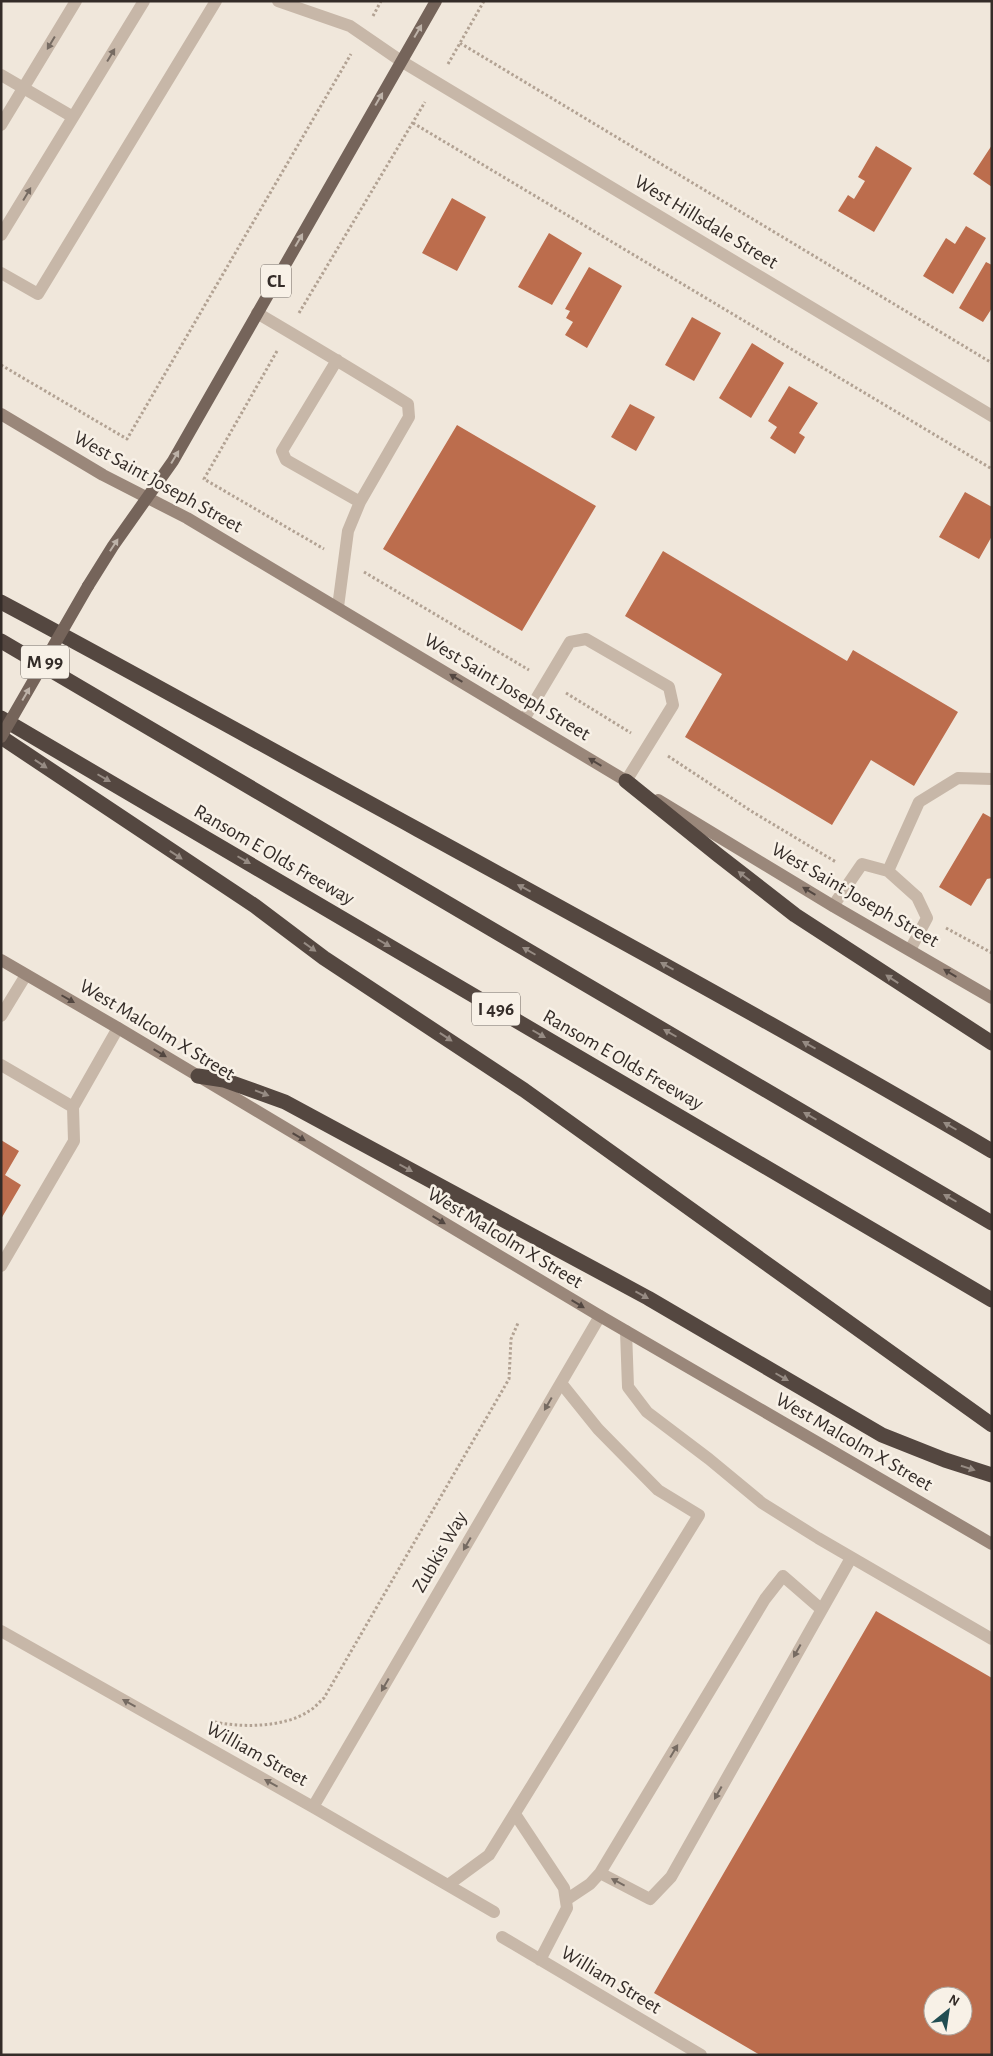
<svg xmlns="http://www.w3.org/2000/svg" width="993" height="2056" viewBox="0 0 993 2056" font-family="'Alegreya Sans',sans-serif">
	<rect width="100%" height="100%" fill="#f0e7db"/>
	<!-- building -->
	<path fill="#bc6d4d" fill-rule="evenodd" d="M 992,145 L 992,187 L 973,174 Z
		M 876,146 L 912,168 L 874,232 L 838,211 L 848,195 L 854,199 L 865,181 L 858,177 Z
		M 452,198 L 486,217 L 457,271 L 422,253 Z
		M 966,226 L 986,238 L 953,294 L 923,276 L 946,238 L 955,244 Z
		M 549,233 L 582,253 L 552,305 L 518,287 Z
		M 986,262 L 992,265 L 992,308 L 983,322 L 959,308 Z
		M 589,267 L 622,286 L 587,348 L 565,335 L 573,322 L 566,318 L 570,311 L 565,309 Z
		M 692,317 L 721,333 L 694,381 L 665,365 Z
		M 752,343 L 784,363 L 751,418 L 719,398 Z
		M 789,386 L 818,403 L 799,433 L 805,437 L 795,454 L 770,438 L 777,427 L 768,421 Z
		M 630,404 L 655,417 L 636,451 L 611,437 Z
		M 457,425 L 596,506 L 522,631 L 383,549 Z
		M 965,492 L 992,507 L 992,536 L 979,559 L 939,537 Z
		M 663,551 L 847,661 L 853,650 L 958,712 L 914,786 L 871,760 L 832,825 L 685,737 L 722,674 L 625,616 Z
		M 983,813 L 992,818 L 992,878 L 987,879 L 971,906 L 939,887 Z
		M 1,1140 L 19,1151 L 5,1175 L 21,1185 L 1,1219 Z
		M 876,1611 L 992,1678 L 992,2055 L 760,2055 L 654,1993 ZM 933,1996 L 963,1996 L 963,2026 L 933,2026 Z"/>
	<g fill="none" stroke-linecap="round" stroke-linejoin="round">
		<!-- path -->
		<path stroke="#b2a293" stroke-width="3" stroke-dasharray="2.5 2.5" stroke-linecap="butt" d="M 373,16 L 381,1
			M 460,43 L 992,363
			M 448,64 L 484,1
			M 413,123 L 992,469
			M 299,313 L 425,102
			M 277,351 L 204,479 L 324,549
			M 1,365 L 127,439 L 351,54
			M 364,572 L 529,670
			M 566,693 L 631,733
			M 668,756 L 751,811 L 836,862
			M 946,928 L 992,953
			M 210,1721 C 239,1728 284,1728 309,1711 C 315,1708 319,1702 324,1698 L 509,1379 L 511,1339 L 518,1323"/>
		<!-- service -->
		<path stroke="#c7b7a8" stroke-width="12" d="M 278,1 L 350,26 L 401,61
			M 1,75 L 73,117
			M 1,125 L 76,1
			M 1,235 L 144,1
			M 1,273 L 38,294 L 216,1
			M 257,313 C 308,343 358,373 408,404 L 409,417 L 360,502 L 286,460 L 282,451 L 337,360
			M 338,607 L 348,531 L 360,502
			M 524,719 L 570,642 L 586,639 L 669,687 L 673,705 L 626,781
			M 888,871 L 919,802 L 958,778 L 992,779
			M 833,906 L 862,864 L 888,871 L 917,897 L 927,918 L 910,950
			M 1,1016 L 26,975
			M 1,1065 L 73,1107
			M 1,1266 L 74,1141 L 73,1107 L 118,1028
			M 626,1331 L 628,1387 L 647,1412 L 709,1459 L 762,1503 L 818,1538 L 992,1639
			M 821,1609 L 783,1576 L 765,1599 L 600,1873 L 650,1899 L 671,1877 L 851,1558
			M 1,1631 L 313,1807 L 494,1912
			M 313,1807 L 600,1316
			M 515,1814 L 564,1888 L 567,1908 L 540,1960
			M 448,1885 L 489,1855 L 699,1515 L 658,1490 L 598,1429 L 561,1383
			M 566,1900 L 590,1884 L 600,1873
			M 502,1937 L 701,2055"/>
		<!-- minor -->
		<path stroke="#c7b7a8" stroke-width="12" d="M 401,61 L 992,416"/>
		<!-- secondary -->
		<path stroke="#9a877a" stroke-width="12" d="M 1,414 L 103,475 L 187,518 L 633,785
			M 658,800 L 833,906 L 992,998
			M 1,960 L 118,1028 L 600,1316 L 992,1544"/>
		<!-- primary -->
		<path stroke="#75645a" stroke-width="12" d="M 88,586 L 113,546 L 173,461 L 436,1"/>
		<!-- motorway -->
		<path stroke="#544740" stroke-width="15" d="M 1,602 C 112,661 221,722 331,782 C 552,903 774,1023 992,1151
			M 1,641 L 992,1223
			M 1,718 L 992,1300
			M 1,737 L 255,906 L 324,958 L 524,1090 L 992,1425
			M 626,781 L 718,855 L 795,915 L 992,1043
			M 198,1076 L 224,1080 L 285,1102 L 648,1298 L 882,1435 L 945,1460 L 992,1475"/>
		<!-- primary-bridge -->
		<path stroke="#75645a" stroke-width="12" d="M 1,737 L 88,586"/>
	</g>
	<!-- one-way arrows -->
	<defs><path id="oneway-solid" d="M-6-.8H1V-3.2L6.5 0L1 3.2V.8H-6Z" transform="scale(1.25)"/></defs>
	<g fill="#bdb2a8">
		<use href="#oneway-solid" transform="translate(418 31) rotate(-60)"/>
		<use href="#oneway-solid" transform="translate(379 99) rotate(-60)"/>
		<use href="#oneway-solid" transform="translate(299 240) rotate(-60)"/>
		<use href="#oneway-solid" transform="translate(175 457) rotate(-59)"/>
		<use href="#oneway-solid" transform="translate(114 545) rotate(-57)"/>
		<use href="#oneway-solid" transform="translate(26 694) rotate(-60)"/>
	</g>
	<g fill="#766b62">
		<use href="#oneway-solid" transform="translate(51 43) rotate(121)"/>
		<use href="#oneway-solid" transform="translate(111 55) rotate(-59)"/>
		<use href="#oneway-solid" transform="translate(27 194) rotate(-59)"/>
		<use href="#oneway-solid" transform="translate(548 1404) rotate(120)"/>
		<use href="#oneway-solid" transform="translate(467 1544) rotate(120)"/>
		<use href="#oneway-solid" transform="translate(797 1651) rotate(119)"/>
		<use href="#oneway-solid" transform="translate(385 1685) rotate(120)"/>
		<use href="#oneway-solid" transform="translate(129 1703) rotate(-151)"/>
		<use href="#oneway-solid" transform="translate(674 1751) rotate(-59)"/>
		<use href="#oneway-solid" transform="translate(271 1783) rotate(-151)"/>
		<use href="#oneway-solid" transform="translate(718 1793) rotate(119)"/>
		<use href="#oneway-solid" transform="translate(618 1882) rotate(-152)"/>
	</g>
	<g fill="#534741">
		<use href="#oneway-solid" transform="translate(456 678) rotate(-149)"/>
		<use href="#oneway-solid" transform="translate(595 762) rotate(-149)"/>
		<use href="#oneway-solid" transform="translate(809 891) rotate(-149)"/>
		<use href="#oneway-solid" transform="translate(950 973) rotate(-149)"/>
		<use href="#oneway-solid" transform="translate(68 999) rotate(30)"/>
		<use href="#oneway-solid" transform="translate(160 1053) rotate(31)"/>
		<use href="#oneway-solid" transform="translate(299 1137) rotate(31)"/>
		<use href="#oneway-solid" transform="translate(439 1220) rotate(31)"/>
		<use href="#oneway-solid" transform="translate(578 1304) rotate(31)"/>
	</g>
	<g fill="#968b83">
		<use href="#oneway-solid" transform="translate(41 764) rotate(34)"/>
		<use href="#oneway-solid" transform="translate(104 778) rotate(30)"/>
		<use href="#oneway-solid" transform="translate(176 855) rotate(33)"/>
		<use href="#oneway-solid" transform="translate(244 860) rotate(30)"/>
		<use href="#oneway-solid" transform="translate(744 876) rotate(-142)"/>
		<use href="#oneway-solid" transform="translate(524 888) rotate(-152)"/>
		<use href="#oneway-solid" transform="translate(384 943) rotate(30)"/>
		<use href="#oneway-solid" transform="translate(310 947) rotate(36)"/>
		<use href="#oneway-solid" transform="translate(529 951) rotate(-150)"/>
		<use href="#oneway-solid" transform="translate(667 966) rotate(-151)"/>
		<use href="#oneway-solid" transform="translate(892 979) rotate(-147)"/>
		<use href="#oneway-solid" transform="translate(670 1033) rotate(-150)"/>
		<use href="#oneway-solid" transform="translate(539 1034) rotate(30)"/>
		<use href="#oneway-solid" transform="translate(446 1037) rotate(34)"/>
		<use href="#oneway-solid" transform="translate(809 1045) rotate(-151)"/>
		<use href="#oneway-solid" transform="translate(262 1093) rotate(21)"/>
		<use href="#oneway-solid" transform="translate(810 1116) rotate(-150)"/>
		<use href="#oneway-solid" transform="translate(950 1126) rotate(-150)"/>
		<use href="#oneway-solid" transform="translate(406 1168) rotate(29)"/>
		<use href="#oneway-solid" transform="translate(950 1198) rotate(-150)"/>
		<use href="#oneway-solid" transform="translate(642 1295) rotate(29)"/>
		<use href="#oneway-solid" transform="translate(782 1377) rotate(30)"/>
		<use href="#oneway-solid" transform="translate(968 1468) rotate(18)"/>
	</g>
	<g text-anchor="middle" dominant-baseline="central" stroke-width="5" stroke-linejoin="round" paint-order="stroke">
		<!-- shield labels -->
		<g fill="#f8f1e7" stroke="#6f6761" stroke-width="1">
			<rect x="261" y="264.5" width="30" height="33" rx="4"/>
			<rect x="21" y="645.5" width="48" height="33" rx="4"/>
			<rect x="472" y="992.5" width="48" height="33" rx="4"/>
		</g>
		<g font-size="19" font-weight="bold" fill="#342c28">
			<text x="276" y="281">CL</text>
			<text x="45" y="662">M 99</text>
			<text x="496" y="1009">I 496</text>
		</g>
		<!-- street labels -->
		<g font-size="20" fill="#342c28" stroke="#f8f1e7">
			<text transform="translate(706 222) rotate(31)">West Hillsdale Street</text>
			<text transform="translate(158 482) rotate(29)">West Saint Joseph Street</text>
			<text transform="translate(507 687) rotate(31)">West Saint Joseph Street</text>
			<text transform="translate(274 855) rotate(30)">Ransom E Olds Freeway</text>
			<text transform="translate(855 895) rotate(30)">West Saint Joseph Street</text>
			<text transform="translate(157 1030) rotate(31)">West Malcolm X Street</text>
			<text transform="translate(623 1060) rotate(30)">Ransom E Olds Freeway</text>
			<text transform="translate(505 1238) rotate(31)">West Malcolm X Street</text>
			<text transform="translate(854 1442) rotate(30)">West Malcolm X Street</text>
			<text transform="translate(440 1552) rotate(-60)">Zubkis Way</text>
			<text transform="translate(257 1754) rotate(29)">William Street</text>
			<text transform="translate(611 1980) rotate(31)">William Street</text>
		</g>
	</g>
	<!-- border -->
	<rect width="993" height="2056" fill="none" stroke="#342c28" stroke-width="5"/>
	<!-- north arrow -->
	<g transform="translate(948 2011) rotate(30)"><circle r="24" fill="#f8f1e7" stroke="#aaa29b"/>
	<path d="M0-4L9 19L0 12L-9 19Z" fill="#214d52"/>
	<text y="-8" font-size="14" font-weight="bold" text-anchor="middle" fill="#342c28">N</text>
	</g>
</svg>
